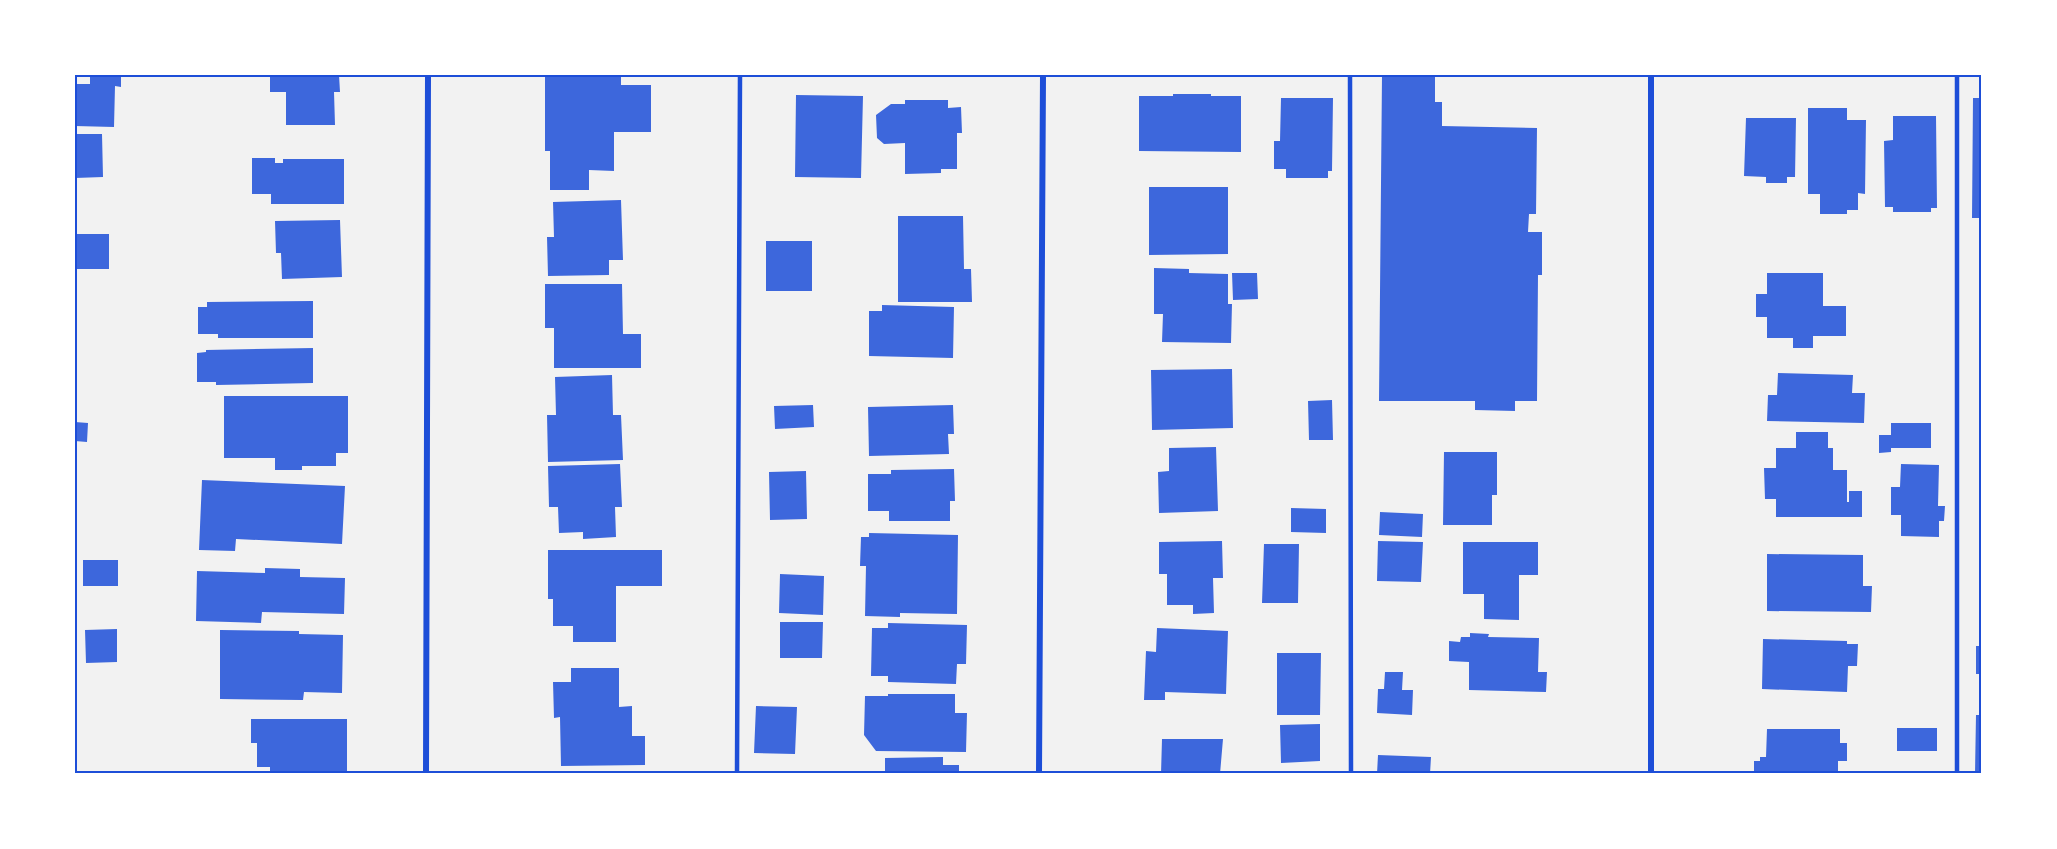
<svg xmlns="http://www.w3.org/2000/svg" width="2057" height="849" viewBox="0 0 2057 849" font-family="Helvetica,sans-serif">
	<rect width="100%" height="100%" fill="#f2f2f2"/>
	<!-- building -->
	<path fill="#3d67dc" d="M 90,75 L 121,75 L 121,87 L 115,86 L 114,127 L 75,126 L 75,84 L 90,84 Z
		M 270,75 L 339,75 L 340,92 L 334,92 L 335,125 L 286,125 L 286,92 L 270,92 Z
		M 545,75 L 621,75 L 621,85 L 651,85 L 651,132 L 614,132 L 614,171 L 589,170 L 589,190 L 550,190 L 550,151 L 545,151 Z
		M 1382,75 L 1435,75 L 1435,102 L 1442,102 L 1442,126 L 1537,128 L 1536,214 L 1529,214 L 1528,232 L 1542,232 L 1542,275 L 1538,275 L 1537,401 L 1515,401 L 1515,411 L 1475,410 L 1475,401 L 1379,401 Z
		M 1173,94 L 1211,94 L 1211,96 L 1241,96 L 1241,152 L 1139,151 L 1139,96 L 1173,96 Z
		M 796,95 L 863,96 L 861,178 L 795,177 Z
		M 1281,98 L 1333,98 L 1332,171 L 1328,171 L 1328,178 L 1286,178 L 1286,169 L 1274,169 L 1274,141 L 1280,141 Z
		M 1973,98 L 1982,98 L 1982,218 L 1972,218 Z
		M 905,100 L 948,100 L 948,108 L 961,107 L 962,133 L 957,133 L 957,169 L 941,169 L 941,173 L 905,174 L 905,143 L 884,144 L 877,138 L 876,115 L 891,104 L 905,104 Z
		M 1808,108 L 1847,108 L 1847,120 L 1866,120 L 1865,194 L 1858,193 L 1858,210 L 1847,210 L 1847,214 L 1820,214 L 1820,194 L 1808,194 Z
		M 1893,116 L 1936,116 L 1937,208 L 1931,208 L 1931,212 L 1893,212 L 1893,207 L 1885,207 L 1884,141 L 1893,140 Z
		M 1746,118 L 1796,118 L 1795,177 L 1787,177 L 1787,183 L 1766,183 L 1766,177 L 1744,176 Z
		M 75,134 L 102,134 L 103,177 L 75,178 Z
		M 252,158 L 275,158 L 275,163 L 283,163 L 283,159 L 344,159 L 344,204 L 271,204 L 271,194 L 252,194 Z
		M 1149,187 L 1228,187 L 1228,254 L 1149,255 Z
		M 621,200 L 623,260 L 609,260 L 609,275 L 548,276 L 547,237 L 554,237 L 553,202 Z
		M 898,216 L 963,216 L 964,269 L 971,269 L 972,302 L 898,302 Z
		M 340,220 L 342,277 L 282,279 L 281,253 L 276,253 L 275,221 Z
		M 75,234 L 109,234 L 109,269 L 75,269 Z
		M 766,241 L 812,241 L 812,291 L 766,291 Z
		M 1154,268 L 1189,269 L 1189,273 L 1228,274 L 1228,304 L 1232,304 L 1231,343 L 1162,342 L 1163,314 L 1154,314 Z
		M 1232,273 L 1257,273 L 1258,299 L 1233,300 Z
		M 1767,273 L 1823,273 L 1823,306 L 1846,306 L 1846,336 L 1813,336 L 1813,348 L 1793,348 L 1793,338 L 1767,338 L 1767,317 L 1756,317 L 1756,294 L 1767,294 Z
		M 545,284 L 622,284 L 623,334 L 641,334 L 641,368 L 554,368 L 554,328 L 545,328 Z
		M 313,301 L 313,338 L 218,338 L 218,334 L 198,334 L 198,307 L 207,307 L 207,302 Z
		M 882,305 L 954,307 L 953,358 L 869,356 L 869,311 L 882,311 Z
		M 313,348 L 313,383 L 216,385 L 216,382 L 197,382 L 197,353 L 206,352 L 206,350 Z
		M 1232,369 L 1233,428 L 1152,430 L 1151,370 Z
		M 1778,373 L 1853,375 L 1852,393 L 1865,393 L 1864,423 L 1767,421 L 1768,395 L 1777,395 Z
		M 612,375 L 613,415 L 621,415 L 623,460 L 548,462 L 547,415 L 556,415 L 555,377 Z
		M 224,396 L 348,396 L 348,453 L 336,453 L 336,466 L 302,466 L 302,470 L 275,470 L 275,458 L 224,458 Z
		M 1332,400 L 1333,440 L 1309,440 L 1308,401 Z
		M 813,405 L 814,427 L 775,429 L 774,406 Z
		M 953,405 L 954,434 L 948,434 L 949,454 L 869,456 L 868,407 Z
		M 75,422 L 88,423 L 87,442 L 75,441 Z
		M 1891,423 L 1931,423 L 1931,448 L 1891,448 L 1891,452 L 1879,453 L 1879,435 L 1891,435 Z
		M 1796,432 L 1828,432 L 1828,448 L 1833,448 L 1833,470 L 1847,470 L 1847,502 L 1849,502 L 1849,491 L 1862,491 L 1862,517 L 1776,517 L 1776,499 L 1765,499 L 1764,468 L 1776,468 L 1776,448 L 1796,448 Z
		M 1216,447 L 1218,511 L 1159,513 L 1158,472 L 1169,471 L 1169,448 Z
		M 1444,452 L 1497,452 L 1497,495 L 1492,495 L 1492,525 L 1443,525 Z
		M 620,464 L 622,507 L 615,507 L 616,537 L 583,539 L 583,532 L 559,533 L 558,507 L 549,507 L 548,466 Z
		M 1901,464 L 1939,465 L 1938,506 L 1945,506 L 1944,521 L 1939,521 L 1939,537 L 1901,536 L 1901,515 L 1891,515 L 1891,487 L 1900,487 Z
		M 954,469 L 955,501 L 950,501 L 950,521 L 889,521 L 889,511 L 868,511 L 868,474 L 891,474 L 891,470 Z
		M 806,471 L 807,519 L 770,520 L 769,472 Z
		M 202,480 L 345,486 L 342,544 L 236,539 L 235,551 L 199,550 Z
		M 1291,508 L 1326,509 L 1326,533 L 1291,532 Z
		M 1380,512 L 1423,514 L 1422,537 L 1379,535 Z
		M 869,533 L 958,535 L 957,614 L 900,613 L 900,617 L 865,616 L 866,566 L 860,566 L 861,537 L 869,537 Z
		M 1222,541 L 1223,578 L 1213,578 L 1214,613 L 1193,614 L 1193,605 L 1167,605 L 1167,574 L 1159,574 L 1159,542 Z
		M 1378,541 L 1423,542 L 1421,582 L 1377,581 Z
		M 1463,542 L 1538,542 L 1538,575 L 1519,575 L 1519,620 L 1484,619 L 1484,594 L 1463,594 Z
		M 1264,544 L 1299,544 L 1298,603 L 1262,603 Z
		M 548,550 L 662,550 L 662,586 L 616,586 L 616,642 L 573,642 L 573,626 L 553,626 L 553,599 L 548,599 Z
		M 1767,554 L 1863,555 L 1863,586 L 1872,586 L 1871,612 L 1767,611 Z
		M 83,560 L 118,560 L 118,586 L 83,586 Z
		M 265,568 L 300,569 L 300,577 L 345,578 L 344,614 L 262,612 L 261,623 L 196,621 L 197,571 L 265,573 Z
		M 780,574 L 824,576 L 823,615 L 779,613 Z
		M 780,622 L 823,622 L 822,658 L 780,658 Z
		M 888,623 L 967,625 L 966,664 L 957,664 L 956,684 L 888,682 L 888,676 L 871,676 L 872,628 L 888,628 Z
		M 1157,628 L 1228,631 L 1226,694 L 1165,692 L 1165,700 L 1144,700 L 1146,651 L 1156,652 Z
		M 117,629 L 117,662 L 86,663 L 85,630 Z
		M 220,630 L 299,631 L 299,634 L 343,635 L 342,693 L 304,692 L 303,700 L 220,699 Z
		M 1470,633 L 1489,634 L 1488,637 L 1539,638 L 1538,672 L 1547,672 L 1546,692 L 1469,690 L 1469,662 L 1449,661 L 1449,641 L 1460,642 L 1461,637 L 1470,637 Z
		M 1763,639 L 1847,641 L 1847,644 L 1858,644 L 1857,666 L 1848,666 L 1847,692 L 1762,689 Z
		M 1976,646 L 1982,646 L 1982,674 L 1976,674 Z
		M 1277,653 L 1321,653 L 1320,715 L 1277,715 Z
		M 571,668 L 619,668 L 619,707 L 632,706 L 632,736 L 645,736 L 645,765 L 561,766 L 560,717 L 554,718 L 553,682 L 571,682 Z
		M 1385,672 L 1403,672 L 1402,690 L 1413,690 L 1412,715 L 1377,713 L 1378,689 L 1384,689 Z
		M 888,694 L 955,694 L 955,713 L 967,713 L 966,752 L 876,751 L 864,735 L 865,696 L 888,696 Z
		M 756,706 L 797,707 L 795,754 L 754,753 Z
		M 1976,715 L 1982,715 L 1982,774 L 1975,774 Z
		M 251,719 L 347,719 L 347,774 L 270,774 L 270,767 L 257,767 L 257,743 L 251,743 Z
		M 1320,724 L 1320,761 L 1281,763 L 1280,725 Z
		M 1897,728 L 1937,728 L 1937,751 L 1897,751 Z
		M 1767,729 L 1840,729 L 1840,743 L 1847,743 L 1847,761 L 1838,761 L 1838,774 L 1754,774 L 1754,761 L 1760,761 L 1760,757 L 1766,757 Z
		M 1162,739 L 1223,739 L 1220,774 L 1161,774 Z
		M 1378,755 L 1431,757 L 1430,774 L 1377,774 Z
		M 943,757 L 943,765 L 959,765 L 959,774 L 885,774 L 885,758 Z"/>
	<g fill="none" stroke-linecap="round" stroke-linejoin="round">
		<!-- service -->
		<path stroke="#1d4ed8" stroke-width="4.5" d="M 1350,75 L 1351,774
			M 1957,75 L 1957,774
			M 737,774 L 740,75"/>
		<!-- minor -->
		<path stroke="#1d4ed8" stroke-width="6" d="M 1651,75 L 1651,774
			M 426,774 L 428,75
			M 1039,774 L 1043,75"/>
	</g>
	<!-- border -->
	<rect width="2057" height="849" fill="none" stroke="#ffffff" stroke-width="153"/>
	<rect x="76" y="76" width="1904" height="696" fill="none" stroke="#1d4ed8" stroke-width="2"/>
</svg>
